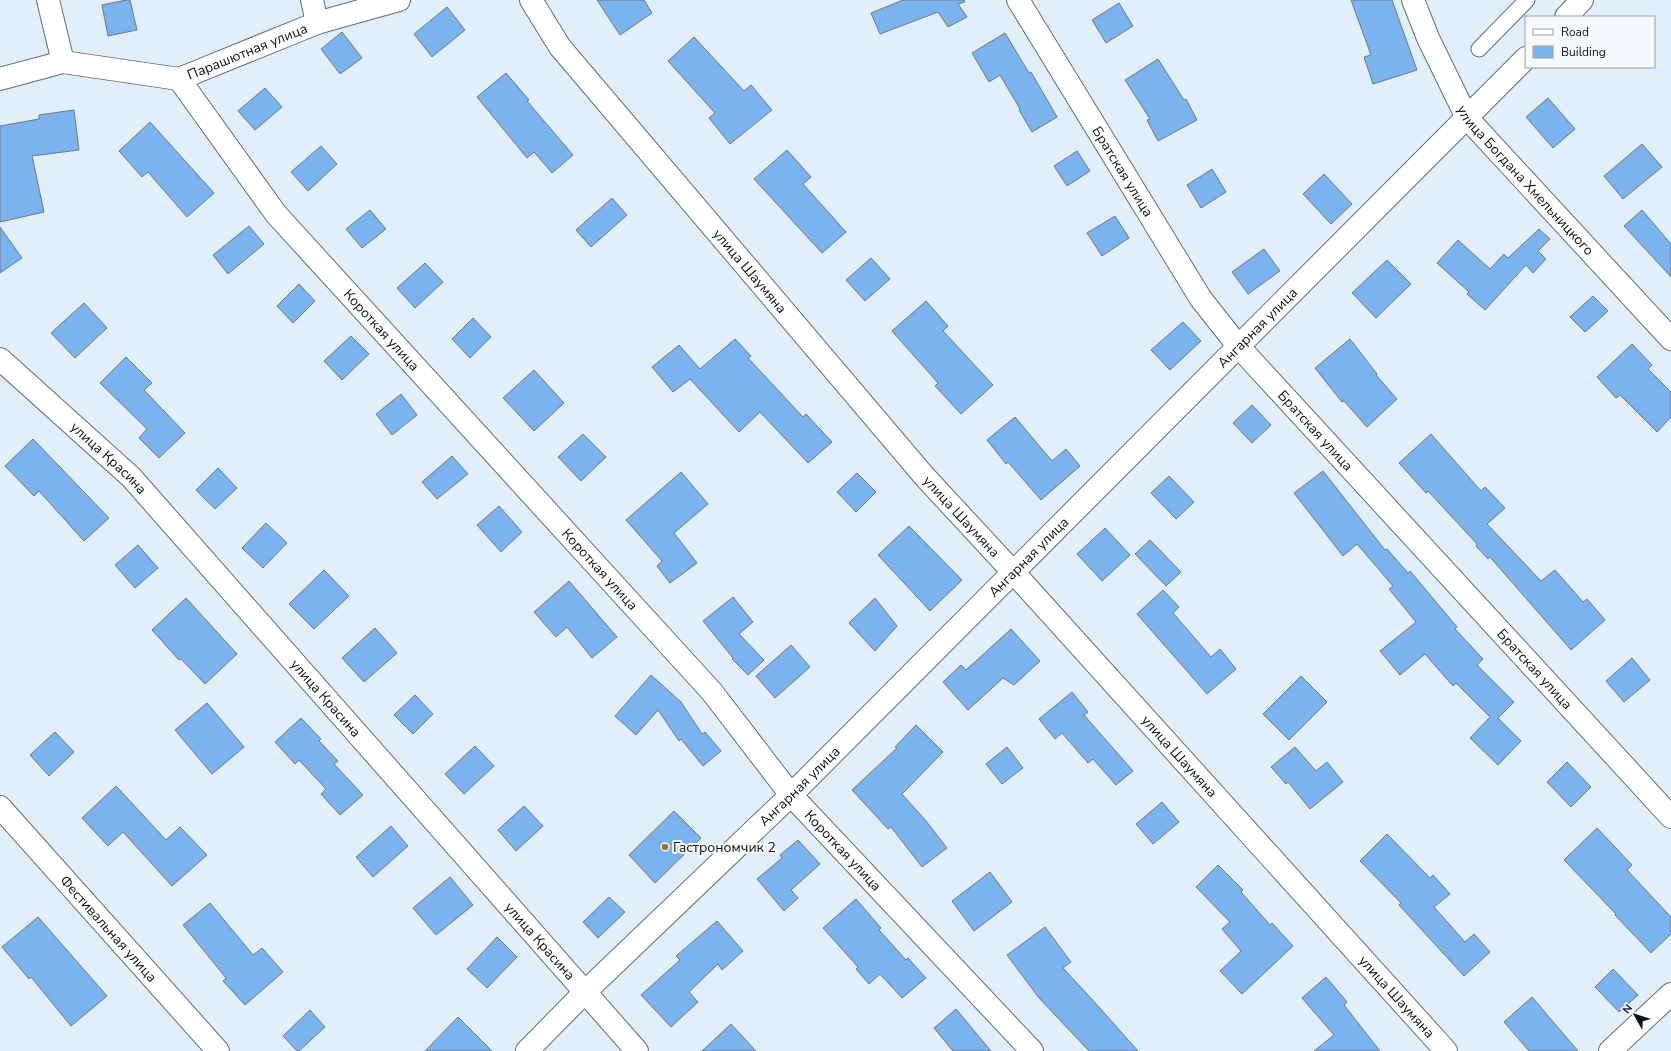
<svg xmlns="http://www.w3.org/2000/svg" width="1671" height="1051" viewBox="0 0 1671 1051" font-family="'Nunito Sans',sans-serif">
	<rect width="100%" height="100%" fill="#e1eefc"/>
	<!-- building -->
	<path fill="#7ab3ee" stroke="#6f7a87" d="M 126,0 L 130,0 L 137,30 L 108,36 L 102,5 Z
		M 597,0 L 644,0 L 652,13 L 620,35 Z
		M 903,0 L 964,0 L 965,2 L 958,4 L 967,17 L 948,27 L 938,12 L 880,34 L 871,13 Z
		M 1351,0 L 1392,0 L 1417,70 L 1373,84 L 1364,57 L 1371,55 Z
		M 1119,3 L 1133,26 L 1106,43 L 1092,20 Z
		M 447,7 L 465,30 L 432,57 L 414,34 Z
		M 342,32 L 362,58 L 340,74 L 321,49 Z
		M 1005,33 L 1029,73 L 1031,72 L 1057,117 L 1032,132 L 1019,110 L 1020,109 L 1000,75 L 989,82 L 972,53 Z
		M 694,37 L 744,91 L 751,85 L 772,110 L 730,144 L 709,118 L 715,113 L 668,61 Z
		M 1158,59 L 1184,100 L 1186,99 L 1197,120 L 1158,141 L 1147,120 L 1150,119 L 1125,80 Z
		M 506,73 L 529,100 L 527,101 L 573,155 L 552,173 L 534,152 L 527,158 L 477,97 Z
		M 265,88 L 282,107 L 255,130 L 238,111 Z
		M 1548,98 L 1575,129 L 1553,148 L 1526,117 Z
		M 74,110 L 79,150 L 32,156 L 44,212 L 0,222 L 0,126 L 39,119 L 39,115 Z
		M 150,122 L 214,193 L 187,217 L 148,172 L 142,177 L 119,151 Z
		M 1642,144 L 1662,167 L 1623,199 L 1604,176 Z
		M 321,146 L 337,164 L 308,191 L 291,172 Z
		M 787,150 L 811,177 L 803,184 L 846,232 L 822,253 L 754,179 Z
		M 1077,151 L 1090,171 L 1067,186 L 1054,166 Z
		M 1212,169 L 1226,192 L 1201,208 L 1187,185 Z
		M 1324,174 L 1352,204 L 1331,224 L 1303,194 Z
		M 612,198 L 627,215 L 591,247 L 576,230 Z
		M 370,210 L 386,229 L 362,248 L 346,229 Z
		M 1642,210 L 1671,244 L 1671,277 L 1624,226 Z
		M 1115,216 L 1129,238 L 1102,256 L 1087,233 Z
		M 249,226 L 264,244 L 228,274 L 213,255 Z
		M 0,227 L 22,258 L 0,273 Z
		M 1539,229 L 1550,239 L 1538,251 L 1546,259 L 1533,273 L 1526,265 L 1485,310 L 1467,294 L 1469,292 L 1437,263 L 1458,240 L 1490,269 L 1504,254 L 1508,258 Z
		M 1264,249 L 1280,271 L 1248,294 L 1232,272 Z
		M 871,258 L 890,279 L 865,301 L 846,280 Z
		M 1387,260 L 1411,284 L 1376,318 L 1352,293 Z
		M 425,263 L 443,282 L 415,308 L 397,288 Z
		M 299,284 L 315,301 L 293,323 L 277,306 Z
		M 1593,296 L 1608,311 L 1585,332 L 1570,317 Z
		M 926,301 L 948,326 L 943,331 L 993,385 L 961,414 L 935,386 L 938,383 L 892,331 Z
		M 84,303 L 107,328 L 75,358 L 51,333 Z
		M 473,318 L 491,337 L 470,358 L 452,339 Z
		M 1183,322 L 1201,341 L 1170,370 L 1151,350 Z
		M 351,336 L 369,354 L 342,380 L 324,361 Z
		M 735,339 L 751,356 L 748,358 L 803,417 L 806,414 L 832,442 L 808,463 L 760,412 L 739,432 L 690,379 L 673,392 L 652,367 L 679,345 L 700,369 Z
		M 1350,339 L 1377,374 L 1376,375 L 1397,399 L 1367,427 L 1344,401 L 1342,402 L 1315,368 Z
		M 1632,344 L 1652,365 L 1648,369 L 1671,392 L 1671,417 L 1657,432 L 1620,395 L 1616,398 L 1597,377 Z
		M 126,357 L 152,383 L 144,390 L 185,433 L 159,458 L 139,438 L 147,429 L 100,383 Z
		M 534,370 L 564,403 L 534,431 L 503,398 Z
		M 401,394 L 417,415 L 392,435 L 376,414 Z
		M 1252,405 L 1271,425 L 1252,443 L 1233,423 Z
		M 1015,417 L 1052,461 L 1066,449 L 1080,466 L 1041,500 L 1008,462 L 1006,464 L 987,440 Z
		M 583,434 L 606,457 L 581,481 L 558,457 Z
		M 1431,434 L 1481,491 L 1485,487 L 1505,508 L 1487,524 L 1541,581 L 1555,570 L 1583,602 L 1587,599 L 1605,620 L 1571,650 L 1490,557 L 1488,559 L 1476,546 L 1477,544 L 1428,491 L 1426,493 L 1399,463 Z
		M 33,439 L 109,518 L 84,541 L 39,491 L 34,496 L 5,466 Z
		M 452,456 L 468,474 L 437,499 L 422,482 Z
		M 218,468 L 237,488 L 215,509 L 196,490 Z
		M 1323,471 L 1385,550 L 1387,549 L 1408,573 L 1410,571 L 1457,627 L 1455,629 L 1483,659 L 1477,665 L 1514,702 L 1498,718 L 1521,741 L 1498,765 L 1470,738 L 1490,717 L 1456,683 L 1453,686 L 1425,654 L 1400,675 L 1380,651 L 1416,622 L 1389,589 L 1393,586 L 1357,544 L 1343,556 L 1294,493 Z
		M 681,472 L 708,504 L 674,533 L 697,563 L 670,583 L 657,566 L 662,561 L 626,520 Z
		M 857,473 L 876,492 L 856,512 L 837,492 Z
		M 1169,476 L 1194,502 L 1176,519 L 1151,493 Z
		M 499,506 L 522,532 L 501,552 L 477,525 Z
		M 266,523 L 287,543 L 263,568 L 242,548 Z
		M 909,526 L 962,580 L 930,611 L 878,555 Z
		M 1105,528 L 1130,555 L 1102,581 L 1077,554 Z
		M 1150,540 L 1181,572 L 1166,586 L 1135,554 Z
		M 138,545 L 158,568 L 135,588 L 115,565 Z
		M 324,570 L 349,596 L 314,629 L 289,604 Z
		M 569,581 L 617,637 L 592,658 L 567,627 L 556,637 L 534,612 Z
		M 1163,590 L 1179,607 L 1173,613 L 1211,657 L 1220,649 L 1236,669 L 1207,694 L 1137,614 Z
		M 733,597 L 753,622 L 739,634 L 764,660 L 748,675 L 732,659 L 733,658 L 703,621 Z
		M 186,598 L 237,654 L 205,684 L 181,659 L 179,660 L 152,630 Z
		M 875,598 L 897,626 L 875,651 L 849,623 Z
		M 375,628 L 397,653 L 364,682 L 342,658 Z
		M 1011,629 L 1040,661 L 1014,685 L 1003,678 L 968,710 L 943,682 L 961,665 L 966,670 Z
		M 791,645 L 810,667 L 775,698 L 756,676 Z
		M 1632,658 L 1650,680 L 1624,702 L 1606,681 Z
		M 651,675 L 681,702 L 702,734 L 705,732 L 721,751 L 703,766 L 681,739 L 679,741 L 658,710 L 636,735 L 615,716 Z
		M 1301,676 L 1327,702 L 1289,740 L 1263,714 Z
		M 1072,692 L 1088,712 L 1084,715 L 1133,771 L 1116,785 L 1093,759 L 1088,763 L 1062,733 L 1055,739 L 1039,719 Z
		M 415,695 L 433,714 L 413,734 L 394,715 Z
		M 207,703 L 244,747 L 212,774 L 175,730 Z
		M 301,718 L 321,739 L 319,741 L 338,761 L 334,764 L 363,795 L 340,815 L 321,794 L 326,789 L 299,760 L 295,764 L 275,742 Z
		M 916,725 L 943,752 L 902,794 L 926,821 L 947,848 L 922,867 L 891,827 L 888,829 L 852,790 L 897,748 L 895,747 Z
		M 55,732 L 74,752 L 49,776 L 30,755 Z
		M 475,746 L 494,766 L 464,794 L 445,774 Z
		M 1007,747 L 1023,768 L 1002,784 L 986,764 Z
		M 1295,747 L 1316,771 L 1327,762 L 1343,782 L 1310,809 L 1288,782 L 1286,784 L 1271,767 Z
		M 1567,762 L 1591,787 L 1571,807 L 1547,782 Z
		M 116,786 L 166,840 L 180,827 L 207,855 L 172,886 L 123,832 L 108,846 L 82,818 Z
		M 1162,802 L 1179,822 L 1153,844 L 1136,824 Z
		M 524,806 L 543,826 L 516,851 L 498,830 Z
		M 674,811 L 701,838 L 655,883 L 629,855 Z
		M 391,826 L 408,846 L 373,877 L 356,857 Z
		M 1597,828 L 1632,865 L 1627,870 L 1671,917 L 1671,934 L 1651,953 L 1615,915 L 1616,914 L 1564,860 Z
		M 1387,834 L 1430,878 L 1433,875 L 1450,894 L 1434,907 L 1465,942 L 1474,934 L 1490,952 L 1464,976 L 1399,905 L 1401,903 L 1360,861 Z
		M 798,840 L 820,864 L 791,890 L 798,898 L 784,911 L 757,879 L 782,858 L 780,855 Z
		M 1218,865 L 1243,890 L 1241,892 L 1270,925 L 1272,923 L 1293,946 L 1242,994 L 1220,971 L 1241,951 L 1222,929 L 1230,922 L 1196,887 Z
		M 990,872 L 1012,902 L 974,931 L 952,901 Z
		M 450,877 L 473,905 L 436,935 L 413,908 Z
		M 609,897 L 625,912 L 598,938 L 583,922 Z
		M 856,899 L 881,928 L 879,930 L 906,960 L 908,958 L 926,978 L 902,998 L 880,974 L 869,984 L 856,969 L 858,967 L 823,928 Z
		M 210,903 L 253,955 L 262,948 L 283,972 L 245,1005 L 223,981 L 226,978 L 183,925 Z
		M 38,917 L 107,996 L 71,1026 L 31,977 L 29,979 L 2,947 Z
		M 717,921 L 743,951 L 722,970 L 718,964 L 689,992 L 698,1002 L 671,1027 L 641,995 L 680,960 L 676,956 Z
		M 1045,927 L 1071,962 L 1063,968 L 1098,1006 L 1138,1051 L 1089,1051 L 1039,998 L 1007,955 Z
		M 497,937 L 517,957 L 487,988 L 467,969 Z
		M 1613,969 L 1638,995 L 1619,1012 L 1595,987 Z
		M 1326,977 L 1347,1002 L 1344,1005 L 1380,1051 L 1314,1051 L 1334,1035 L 1302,998 Z
		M 1532,997 L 1578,1051 L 1529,1051 L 1504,1022 Z
		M 956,1009 L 991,1051 L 953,1051 L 934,1028 Z
		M 310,1010 L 325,1027 L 299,1051 L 297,1051 L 283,1036 Z
		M 458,1017 L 492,1051 L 425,1051 Z
		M 731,1024 L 756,1051 L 702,1051 Z"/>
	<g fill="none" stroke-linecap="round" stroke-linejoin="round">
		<defs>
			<path id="service" d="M 1479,49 L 1527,0"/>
			<g id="minor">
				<path d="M 48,0 L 63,62"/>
				<path d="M 312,0 L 317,23"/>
				<path id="s1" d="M 531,0 L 560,47 L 925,477 L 1014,573 L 1446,1051"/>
				<path id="s2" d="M 1018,0 L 1201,299 L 1239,347 L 1671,817"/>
				<path id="s3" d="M 1413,0 L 1428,38 L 1467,118 L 1671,339"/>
				<path d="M 1566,17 L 1582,0"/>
				<path id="s4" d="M 0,79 L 63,62 L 179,79 L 317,23 L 399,0"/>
				<path id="s5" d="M 179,79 L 276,214 L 712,692 L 791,795 L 1032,1051"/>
				<path id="s6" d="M 0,359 L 131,477 L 637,1051"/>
				<path id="s7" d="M 0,807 L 218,1051"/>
				<path id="s8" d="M 527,1051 L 585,992 L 791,795 L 1526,58"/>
				<path d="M 1610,1051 L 1671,994"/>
			</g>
		</defs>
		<!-- service casing -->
		<use href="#service" stroke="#646f7b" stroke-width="17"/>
		<!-- minor casing -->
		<use href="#minor" stroke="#646f7b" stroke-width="24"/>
		<!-- service -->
		<use href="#service" stroke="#fff" stroke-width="15"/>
		<!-- minor -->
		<use href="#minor" stroke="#fff" stroke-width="22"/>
	</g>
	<!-- markers -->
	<circle fill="#a5702a" stroke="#f7fafd" stroke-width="1.5" cx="665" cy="847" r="4"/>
	<g text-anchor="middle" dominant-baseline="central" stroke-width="4" stroke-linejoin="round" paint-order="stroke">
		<!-- street labels -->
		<g font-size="14" fill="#0d1216" stroke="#f7fafd">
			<text stroke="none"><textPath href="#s4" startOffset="256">Парашютная улица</textPath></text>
			<text stroke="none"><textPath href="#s2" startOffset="201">Братская улица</textPath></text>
			<text stroke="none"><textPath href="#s3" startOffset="215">улица Богдана Хмельницкого</textPath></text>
			<text stroke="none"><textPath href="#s1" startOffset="349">улица Шаумяна</textPath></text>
			<text stroke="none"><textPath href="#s8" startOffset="1028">Ангарная улица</textPath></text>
			<text stroke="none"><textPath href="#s5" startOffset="323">Короткая улица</textPath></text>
			<text stroke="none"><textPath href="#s2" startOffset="525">Братская улица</textPath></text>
			<text stroke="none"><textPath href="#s6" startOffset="147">улица Красина</textPath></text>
			<text stroke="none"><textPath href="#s1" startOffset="673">улица Шаумяна</textPath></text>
			<text stroke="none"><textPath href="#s8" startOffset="704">Ангарная улица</textPath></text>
			<text stroke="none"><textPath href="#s5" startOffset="647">Короткая улица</textPath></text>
			<text stroke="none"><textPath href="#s2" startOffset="849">Братская улица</textPath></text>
			<text stroke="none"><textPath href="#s6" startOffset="471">улица Красина</textPath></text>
			<text stroke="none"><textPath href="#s1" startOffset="997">улица Шаумяна</textPath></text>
			<text stroke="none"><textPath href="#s8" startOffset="380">Ангарная улица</textPath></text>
			<text stroke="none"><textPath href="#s5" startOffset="1019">Короткая улица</textPath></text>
			<text stroke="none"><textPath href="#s7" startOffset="163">Фестивальная улица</textPath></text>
			<text stroke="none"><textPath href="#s6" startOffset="795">улица Красина</textPath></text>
			<text stroke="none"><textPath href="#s1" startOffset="1321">улица Шаумяна</textPath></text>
		</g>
		<!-- poi labels -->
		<g font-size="14" fill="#0d1216" stroke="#f7fafd" text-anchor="start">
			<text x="673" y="847">Гастрономчик 2</text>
		</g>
	</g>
	<!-- legend -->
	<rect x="1525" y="16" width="130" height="52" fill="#f7fafd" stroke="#999da1"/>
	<rect x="1533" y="29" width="20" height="6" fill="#ffffff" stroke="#999da1"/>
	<text x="1561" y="36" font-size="12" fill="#0d1216">Road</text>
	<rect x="1533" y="46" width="20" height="12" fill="#7ab3ee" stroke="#999da1"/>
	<text x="1561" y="56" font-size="12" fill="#0d1216">Building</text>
	<!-- north arrow -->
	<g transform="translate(1635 1015) rotate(309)" stroke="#f7fafd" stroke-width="3" paint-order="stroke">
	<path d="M0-3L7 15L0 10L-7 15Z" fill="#0d1216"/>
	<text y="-6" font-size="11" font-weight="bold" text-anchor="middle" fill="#0d1216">N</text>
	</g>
</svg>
